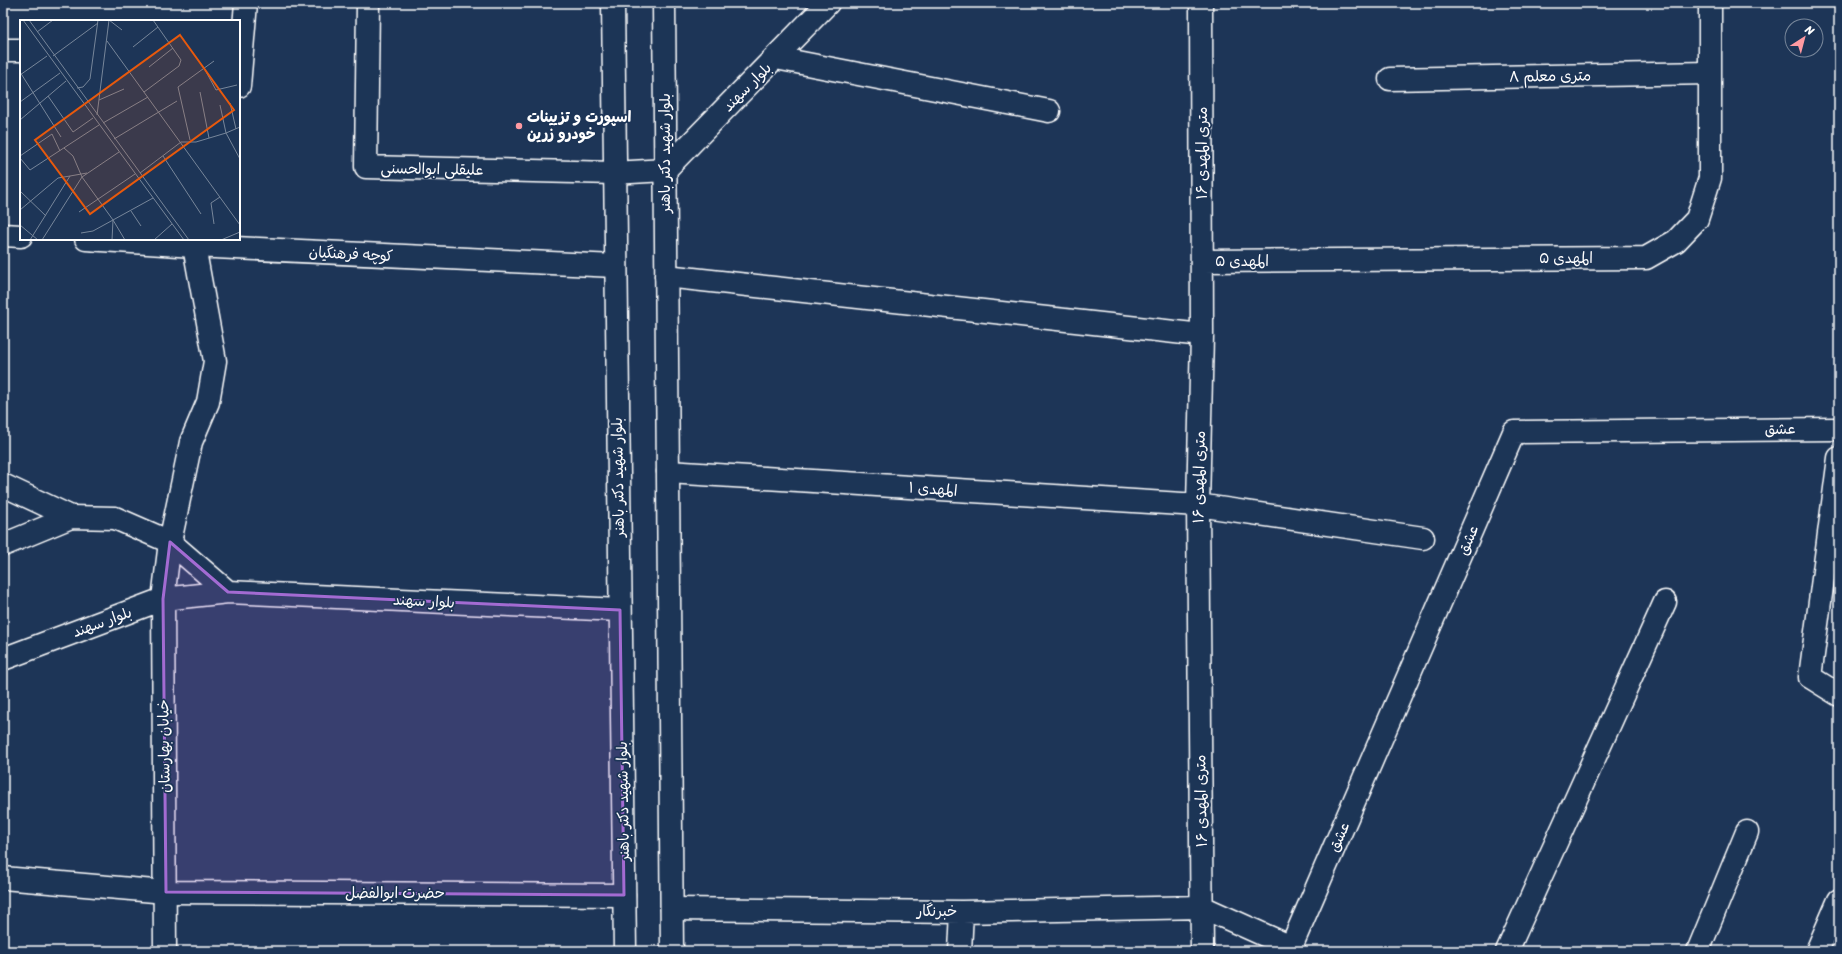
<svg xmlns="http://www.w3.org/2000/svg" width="1842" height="954" viewBox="0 0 1842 954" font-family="Sriracha,'Playpen Sans Arabic',sans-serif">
	<rect width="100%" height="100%" fill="#1d3557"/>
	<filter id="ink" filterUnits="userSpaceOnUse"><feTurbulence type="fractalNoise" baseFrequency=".025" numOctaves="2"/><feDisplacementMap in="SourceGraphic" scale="8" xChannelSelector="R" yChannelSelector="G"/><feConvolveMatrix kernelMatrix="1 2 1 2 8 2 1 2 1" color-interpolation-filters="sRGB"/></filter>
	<g filter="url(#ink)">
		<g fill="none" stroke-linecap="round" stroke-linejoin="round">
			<defs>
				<path id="minor" d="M 368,3 L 366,167 L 614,173
					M 1201,3 L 1202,335 L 1198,505 L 1202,951
					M 3,50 L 21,50
					M 776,58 L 1049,111
					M 1390,79 L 1710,73
					M 239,86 L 246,3
					M 3,235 L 21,236
					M 86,239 L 194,246 L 615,266
					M 1202,261 L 1646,258 L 1676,241 L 1697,219 L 1710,178 L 1710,3
					M 666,276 L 1202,335
					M 1839,458 L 1810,677 L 1839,695
					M 668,472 L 1198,505 L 1423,538
					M 3,485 L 71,517
					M 170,542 L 191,442 L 208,402 L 215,361 L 194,246
					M 3,878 L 166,892 L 624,895
					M 672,909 L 962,912 L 1202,907 L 1291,947 L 1295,951
					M 1291,947 L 1514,432 L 1839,429
					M 960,951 L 962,912
					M 1507,951 L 1665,602
					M 1698,951 L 1747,832
					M 1817,951 L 1839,900"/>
				<path id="tertiary" d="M 665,170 L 828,3
					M 3,545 L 71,517 L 115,518 L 170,542 L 228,592
					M 3,659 L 163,599 L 228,592 L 620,610
					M 165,951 L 163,599 L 170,542"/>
				<path id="primary" d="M 613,3 L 625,951
					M 664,3 L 672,951
					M 614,173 L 665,170"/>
			</defs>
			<!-- minor casing -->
			<use href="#minor" stroke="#fff" stroke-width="25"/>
			<!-- tertiary casing -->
			<use href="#tertiary" stroke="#fff" stroke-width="25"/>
			<!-- primary casing -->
			<use href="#primary" stroke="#fff" stroke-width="25"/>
			<!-- minor -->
			<use href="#minor" stroke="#1d3557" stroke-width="22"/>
			<!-- tertiary -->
			<use href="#tertiary" stroke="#1d3557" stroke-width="22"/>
			<!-- primary -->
			<use href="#primary" stroke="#1d3557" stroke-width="22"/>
		</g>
	</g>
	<!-- marked area -->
	<path fill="#a36bd2" fill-opacity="0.2" stroke="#a36bd2" stroke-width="3" stroke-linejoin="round" d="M 170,542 L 228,592 L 620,610 L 624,895 L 166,892 L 163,599 Z"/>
	<!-- markers -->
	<circle fill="#ff9aa2" stroke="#1d3557" stroke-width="1.5" cx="519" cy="126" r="4"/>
	<g text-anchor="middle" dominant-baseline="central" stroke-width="3.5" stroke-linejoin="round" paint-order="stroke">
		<!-- street labels -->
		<g font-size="15" fill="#fff" stroke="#1d3557">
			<text transform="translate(1550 76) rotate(-1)">۸ متری معلم</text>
			<text transform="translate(747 87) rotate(-45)">بلوار سهند</text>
			<text transform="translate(665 153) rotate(-90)">بلوار شهید دکتر باهنر</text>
			<text transform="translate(1202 153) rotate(-90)">۱۶ متری المهدی</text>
			<text transform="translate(432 169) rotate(1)">علیقلی ابوالحسنی</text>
			<text transform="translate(351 254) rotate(3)">کوچه فرهنگیان</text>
			<text x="1566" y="258">المهدی ۵</text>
			<text x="1242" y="261">المهدی ۵</text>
			<text transform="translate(1780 429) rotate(-1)">عشق</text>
			<text transform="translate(618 477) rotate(-91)">بلوار شهید دکتر باهنر</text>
			<text transform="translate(1199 477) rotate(-89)">۱۶ متری المهدی</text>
			<text transform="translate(933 489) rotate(4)">المهدی ۱</text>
			<text transform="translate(1468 540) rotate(-67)">عشق</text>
			<text transform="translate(424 601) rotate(3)">بلوار سهند</text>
			<text transform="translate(102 622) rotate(-20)">بلوار سهند</text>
			<text transform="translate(164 746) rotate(-91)">خیابان بهارستان</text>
			<text transform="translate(623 801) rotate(-91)">بلوار شهید دکتر باهنر</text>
			<text transform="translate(1201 801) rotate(-91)">۱۶ متری المهدی</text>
			<text transform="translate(1339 837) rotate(-66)">عشق</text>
			<text x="395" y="893">حضرت ابوالفضل</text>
			<text x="937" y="911">خبرنگار</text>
		</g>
		<!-- poi labels -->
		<g font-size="15" font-weight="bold" fill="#fff" stroke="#1d3557" text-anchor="start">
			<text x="527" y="117">اسپورت و تزیینات<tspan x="527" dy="17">خودرو زرین</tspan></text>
		</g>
	</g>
	<!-- overview -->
	<g transform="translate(20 20)">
		<rect width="220" height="220" fill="#1d3557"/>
		<path fill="none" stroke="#77869a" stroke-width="1" d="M 3,0 L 164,220M 9,0 L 169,220M 89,0 L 102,10M 17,12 L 33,0M 87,21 L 220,205M 113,27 L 138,7M 33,36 L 78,3M 129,47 L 153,28M 184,48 L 196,70 L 217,65M 0,52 L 41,117M 0,55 L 27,36M 57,68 L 63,67 L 70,59 L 78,0M 124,72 L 159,46 L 161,40 L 133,0M 180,72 L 189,118M 28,76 L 53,112 L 73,98M 79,80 L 104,69M 0,82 L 40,53M 210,83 L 216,109M 200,85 L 206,113 L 220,107M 77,95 L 89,0M 0,100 L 46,61M 83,103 L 128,77M 94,119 L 157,81M 170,120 L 158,67 L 194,41M 44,128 L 53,136 L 62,157 L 93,200 L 92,220M 0,136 L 32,114 L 40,131M 143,136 L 181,194M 0,138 L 10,150 L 79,105M 120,153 L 161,122 L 176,122 L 206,113 L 220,139M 0,171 L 26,196M 0,190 L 38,158 L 50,156M 111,191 L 121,206M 59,192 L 115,154M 93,200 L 105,220M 194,204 L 191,183 L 200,177M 0,205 L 18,220M 61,213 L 73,211 L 133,178M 10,220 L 50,156 L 67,153M 22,220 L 62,157 L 99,132M 134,220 L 152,204M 201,220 L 220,212"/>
		<path fill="#e8590c" fill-opacity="0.15" stroke="#e8590c" stroke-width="2" d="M 160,15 L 214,90 L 70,194 L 15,120 Z"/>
		<rect width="220" height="220" fill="none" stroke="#fff" stroke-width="2"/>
	</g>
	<!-- margin -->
	<rect width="1842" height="954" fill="none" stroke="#1d3557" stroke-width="16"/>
	<rect x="8" y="8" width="1826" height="938" fill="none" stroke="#fff" stroke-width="1.5" filter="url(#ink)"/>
	<!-- north arrow -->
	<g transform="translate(1804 38) rotate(36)"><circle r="19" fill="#1d3557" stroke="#77869a"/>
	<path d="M0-3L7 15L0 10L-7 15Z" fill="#ff9aa2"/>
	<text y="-6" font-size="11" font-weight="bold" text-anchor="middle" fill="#ffffff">N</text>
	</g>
</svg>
